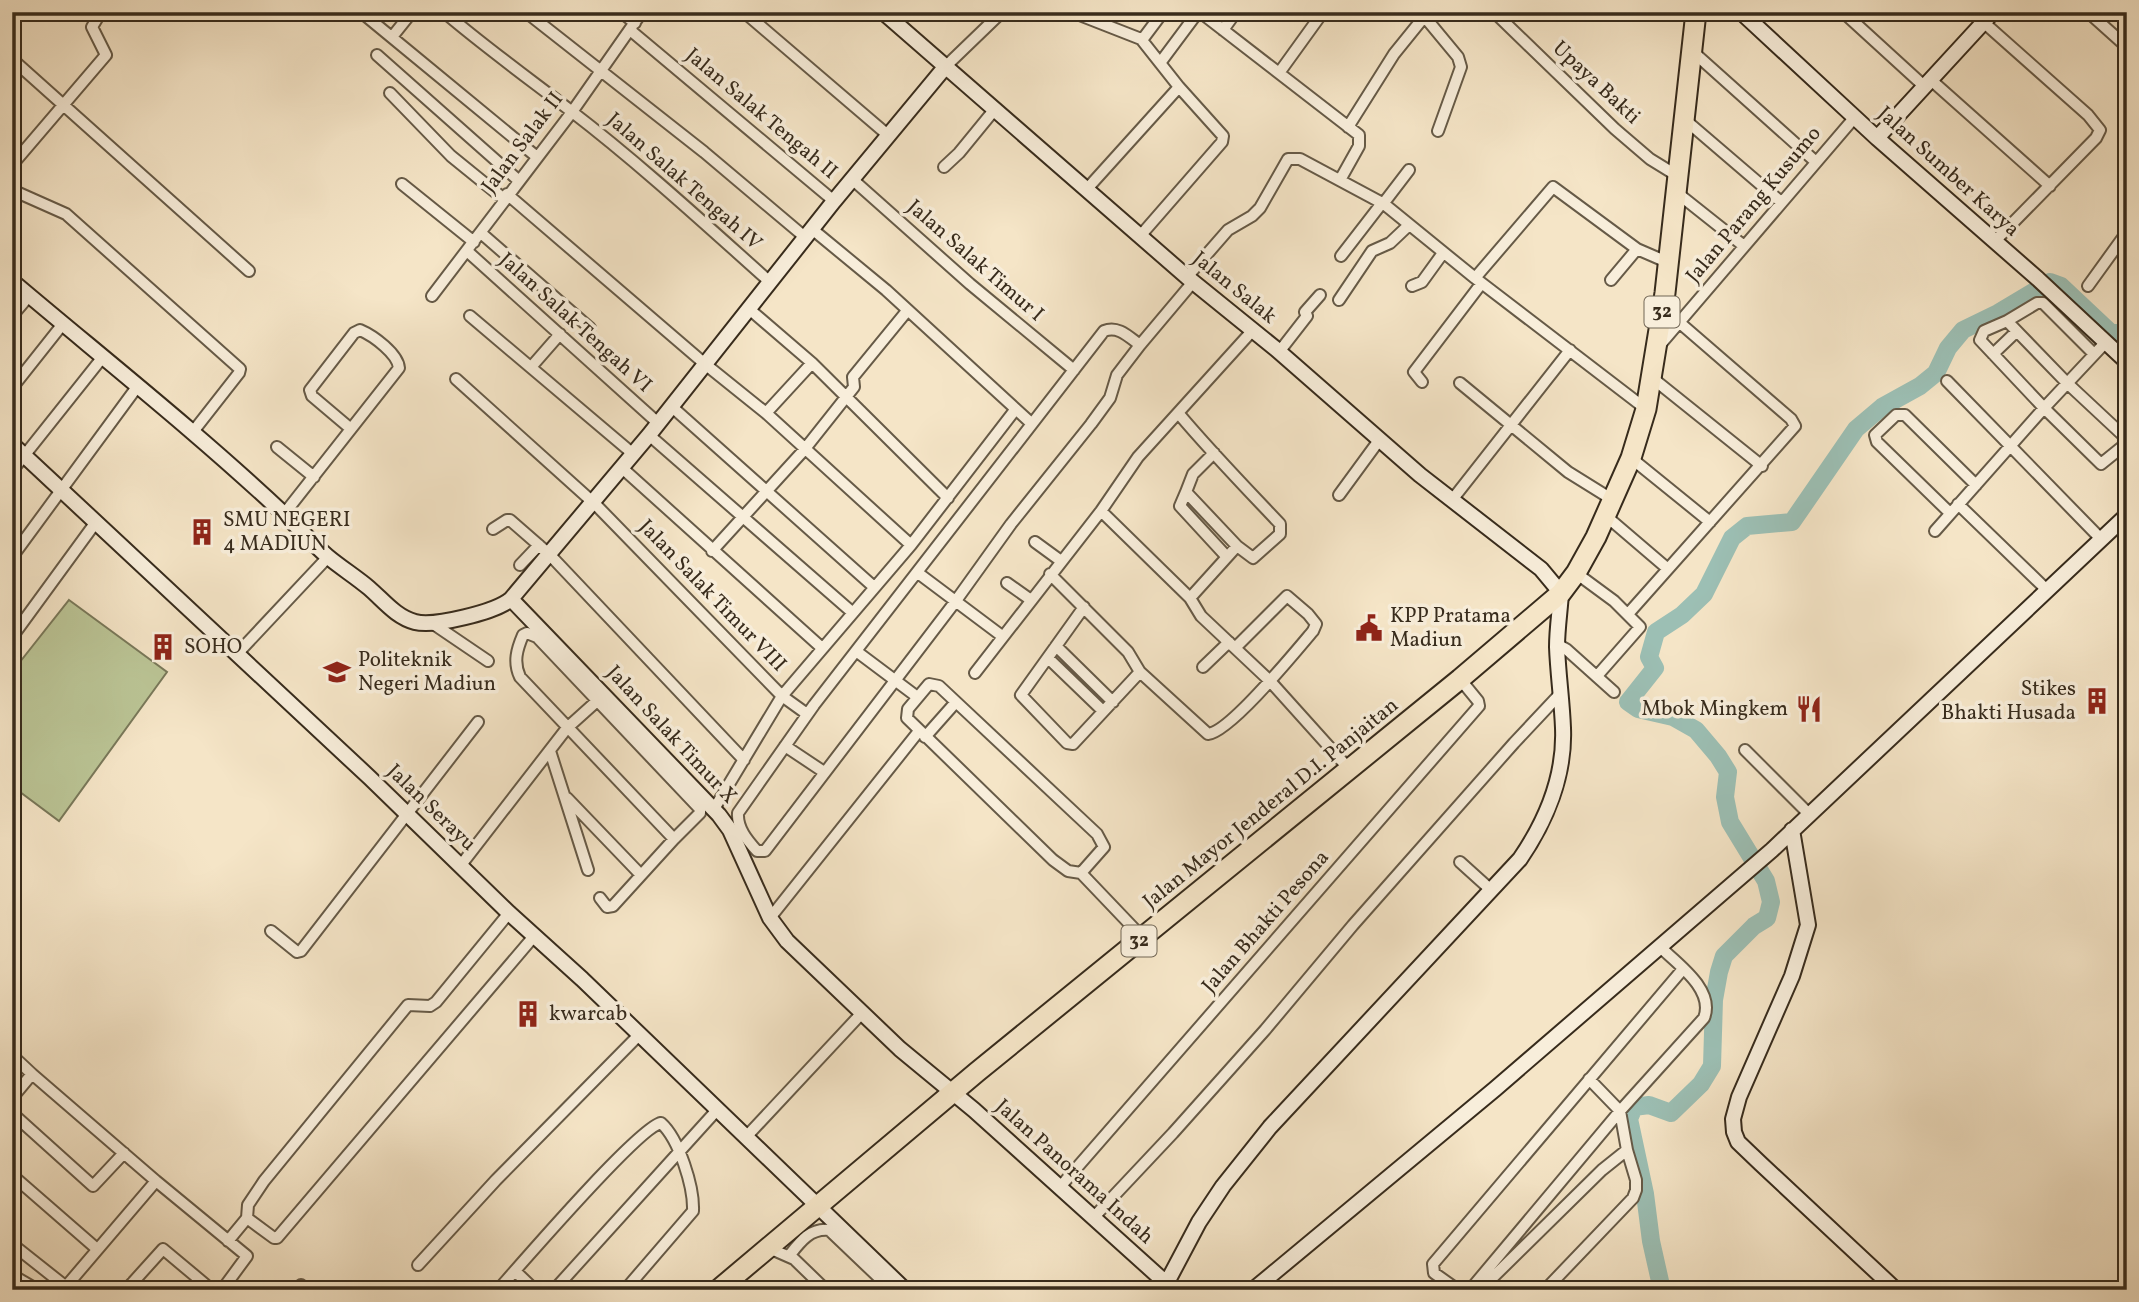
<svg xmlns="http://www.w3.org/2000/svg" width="2139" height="1302" viewBox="0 0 2139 1302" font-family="Vollkorn,serif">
	<rect width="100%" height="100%" fill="#f5e5c7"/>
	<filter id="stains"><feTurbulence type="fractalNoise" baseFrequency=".00286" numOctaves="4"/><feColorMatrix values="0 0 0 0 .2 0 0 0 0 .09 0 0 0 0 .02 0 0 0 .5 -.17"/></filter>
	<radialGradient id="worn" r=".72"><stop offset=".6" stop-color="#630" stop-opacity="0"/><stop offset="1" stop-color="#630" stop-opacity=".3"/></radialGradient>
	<!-- green -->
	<path fill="#bbc596" stroke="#797859" stroke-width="2" d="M 69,600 L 167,672 L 59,821 L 12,786 L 12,672 Z"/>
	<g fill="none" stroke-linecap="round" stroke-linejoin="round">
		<!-- river -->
		<path stroke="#9cbfb4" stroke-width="18" d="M 1662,1290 L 1651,1241 L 1645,1194 L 1629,1119 L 1634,1107 L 1649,1105 L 1671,1113 L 1701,1084 L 1712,1066 L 1714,1000 L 1719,972 L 1724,956 L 1754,926 L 1767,918 L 1771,902 L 1766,881 L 1730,822 L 1725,797 L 1728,772 L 1718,756 L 1696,730 L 1673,717 L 1638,709 L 1628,702 L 1655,668 L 1649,657 L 1656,632 L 1682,615 L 1704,594 L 1732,538 L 1747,526 L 1792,522 L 1856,429 L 1882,407 L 1920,386 L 1936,373 L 1948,348 L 1963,330 L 1998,313 L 2050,282 L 2061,286 L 2111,333 L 2122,333 L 2127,330"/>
		<defs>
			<path id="street" d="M 361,12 L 537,157
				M 444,12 C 485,47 528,78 571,111 C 640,164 705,224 770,282
				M 526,12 L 704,152 L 806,238
				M 621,12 L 635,23
				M 744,12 L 889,136
				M 1072,12 L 1141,39 L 1179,87 L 1223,136 L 1222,142 L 1141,235
				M 1200,12 L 1359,135 L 1359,146 L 1340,180
				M 1494,12 L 1615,129 L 1650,159 L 1676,175
				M 1843,12 L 1924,86
				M 1972,12 L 2088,115 L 2100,130 L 2096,138 L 1995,241
				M 2088,12 L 2127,47
				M 1424,16 L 1458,57 L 1461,67 L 1438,131
				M 12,24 L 17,12
				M 630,30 L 834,201
				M 1223,30 L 1236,12
				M 392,37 L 412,12
				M 1142,40 L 1163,12
				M 1691,50 L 1816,162
				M 377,55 L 518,180
				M 12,59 L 249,271
				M 1160,63 L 1198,12
				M 946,66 L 1002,12
				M 1279,73 L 1323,12
				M 1931,80 L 2050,186
				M 390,93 L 451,156 L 504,199
				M 1683,118 L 1781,202
				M 1348,127 L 1394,54 L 1428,12
				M 12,165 L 106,55 L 92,27 L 101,12
				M 944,167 L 959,153 L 995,109
				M 852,179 L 970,284 L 1074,370
				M 402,184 L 474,242
				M 12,190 L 66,214 L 240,369 L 239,373 L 192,433
				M 1086,190 L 1179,87
				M 1676,192 L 1744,246
				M 507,194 L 705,364 L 766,413 L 911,545
				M 1383,204 L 1409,170
				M 812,229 L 886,290 L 1031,423
				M 481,233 L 590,328
				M 467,251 L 658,423
				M 1341,256 L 1382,203
				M 1187,277 L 1228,230 L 1252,216 L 1260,208 L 1288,159 L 1300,159 L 1384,204 L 1475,278 L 1646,409
				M 1475,278 L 1553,187 L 1637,249 L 1667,262
				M 1611,280 L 1637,249
				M 1412,286 L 1422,282 L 1443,253
				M 2088,286 L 2127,232
				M 432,296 L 572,112 L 642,12
				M 1339,300 L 1372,251 L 1390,243 L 1409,225
				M 748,308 L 812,363 L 948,498
				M 12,316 L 29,296
				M 470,316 L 632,453
				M 2007,321 L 1984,331 L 1980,340 L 2044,408 L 2101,464 L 2127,443
				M 1140,345 L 1117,375 L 1110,398 L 1091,424 L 1011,524 L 955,602 L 765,851 L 757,851 C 747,840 737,828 738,813 L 814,705 L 1104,331 C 1118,325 1129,337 1140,345 L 1193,282
				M 1659,346 L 1855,117
				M 1279,352 L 1307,316 L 1305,312 L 1320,295
				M 1993,354 L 2016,332
				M 2094,354 L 2043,303 L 2037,303 L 2007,321 L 2067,383 L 2127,439
				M 532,366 L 560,334
				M 1651,377 L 1762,466
				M 456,379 L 596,505 L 782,696 L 807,714
				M 1947,381 L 2101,539
				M 1422,382 L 1414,372 L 1481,284
				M 1460,383 L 1568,472 L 1613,500
				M 12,388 L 62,325
				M 671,406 L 874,587
				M 766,413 L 812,363
				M 1179,414 C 1211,452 1246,488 1280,524 L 1280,534 L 1253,558 L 1237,546 L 1186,492 L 1193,474 L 1214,453
				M 649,435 L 853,613
				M 277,447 L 314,477
				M 1631,458 L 1710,522
				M 621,467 L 822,648
				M 12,471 L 102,358
				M 1186,492 L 1180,506 L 1227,557
				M 1339,495 L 1380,439
				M 1452,500 L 1570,350
				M 1958,504 L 2048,591
				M 1101,511 L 1190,598
				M 1950,513 L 1877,442 L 1875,435 L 1896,415 L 1905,415 L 1976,485
				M 284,514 L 399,368 C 398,354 374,336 360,330 L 354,333 L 310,390 L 312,396 L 351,429
				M 1606,516 L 1668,569
				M 493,529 L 507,520 L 510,520 L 549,554 L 744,760
				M 1935,531 L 2044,408 L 2105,343
				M 1035,542 L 1061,561
				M 1237,546 L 1190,598 L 1201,616 L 1270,681 L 1350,770
				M 712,551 L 804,450 L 854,387 L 853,377 L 907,311
				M 12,557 L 137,387
				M 520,565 L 539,545
				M 918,573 L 1002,636
				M 1576,573 L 1614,601 L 1640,627 L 1597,676
				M 1050,574 L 1128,652 L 1140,672 L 1208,734 C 1230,732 1296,651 1313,631 L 1316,624 L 1308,614 L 1287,596 L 1235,648
				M 1007,583 L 1031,600
				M 1084,607 L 1021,695 L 1067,743 L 1073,744 L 1140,672
				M 1628,614 L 1795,426 L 1791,419 L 1680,323 L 1661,314
				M 432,623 L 488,661
				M 527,633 L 537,637 L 700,809 L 700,813 L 674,839 L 520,677 C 513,662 517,649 523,635 Z
				M 12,637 L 96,522
				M 1557,644 L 1566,649 L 1614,692
				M 1056,646 L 1113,702
				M 856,651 L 916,696
				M 236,655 L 328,557
				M 1048,658 L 1103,711
				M 1203,667 L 1229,642
				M 975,673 L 1101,511 L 1138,457 L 1253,330
				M 925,737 L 956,702
				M 785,746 L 824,772
				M 1745,750 L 1809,814
				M 550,751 L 588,870
				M 567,798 L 641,875
				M 714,809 L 782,696 L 911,545 L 1015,410
				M 1460,862 L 1491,890
				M 461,865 L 567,728 L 597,701
				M 1081,873 L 1068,871 L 1053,860 L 907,718 L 908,709 L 929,684 L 939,686 L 1097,834 L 1104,847 L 1081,873 L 1143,938
				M 600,898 L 607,907 L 613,906 L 674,839
				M 770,918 L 919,731
				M 271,931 L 297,952 L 301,951 L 478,722
				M 16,1059 L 32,1074
				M 12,1098 L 32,1074 L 156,1181 L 247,1256 L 222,1290
				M 12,1113 L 93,1186 L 124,1153
				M 746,1137 L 861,1014
				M 12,1175 L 97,1249
				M 1060,1187 L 1479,706 L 1478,701 L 1460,679
				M 247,1218 L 274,1238 L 277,1238 L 535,935
				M 1093,1218 L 1173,1133 L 1265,1030 L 1353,925 L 1514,743 L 1560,694
				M 228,1241 L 247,1218 L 248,1205 L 264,1181 L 408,1005 L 430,1006 L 436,1002 L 509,913
				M 12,1244 L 65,1286
				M 769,1248 L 794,1259 L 826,1290
				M 789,1256 C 800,1242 810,1228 829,1230 L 892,1290
				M 418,1265 L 496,1180 L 639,1035
				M 515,1271 L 535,1290
				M 12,1275 L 38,1290
				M 134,1281 L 146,1290
				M 63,1290 L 156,1181
				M 126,1290 L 163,1249 L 212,1290
				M 296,1290 L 301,1285
				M 498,1290 C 521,1264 639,1127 661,1123 C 679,1139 694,1187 693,1211 L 625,1290
				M 554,1290 L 717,1110
				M 1458,1290 L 1434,1273 L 1433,1264 L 1683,969
				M 1470,1290 L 1620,1111 L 1704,1018 C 1715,990 1678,964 1660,947
				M 1480,1290 L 1602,1170 L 1627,1150
				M 1545,1290 L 1633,1198 L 1636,1190 L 1636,1180 L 1627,1150 L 1620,1111 L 1589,1079"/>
			<path id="secondary" d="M 883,12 L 1187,277 L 1276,349 L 1420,475 L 1541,569 L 1561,593 C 1560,610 1557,629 1557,647 C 1558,674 1562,701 1563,728 C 1565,775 1546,821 1520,859 L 1270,1127 L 1223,1186 L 1199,1222 L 1163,1290
				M 1741,12 L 1877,138 L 2038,279 L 2127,362
				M 1877,138 L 1993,12
				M 12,281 C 103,358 198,433 285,515 C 299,528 312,543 327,556 C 340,567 356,577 369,588 C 384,601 396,617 415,622 C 434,627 496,612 511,599 L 649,435 L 834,201 L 946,66
				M 12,444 L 370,778 L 509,913 L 582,979 L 905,1290
				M 511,599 L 719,815 L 730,830 L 770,918 L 787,941 L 900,1049 L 974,1110 L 1166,1283
				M 1792,830 L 1808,925 L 1792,976 L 1739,1097 L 1733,1119 L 1734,1132 L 1738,1142 L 1761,1164 L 1896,1290
				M 1253,1290 L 1495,1089 L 1772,850 L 2127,515"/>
			<path id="highway" d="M 718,1290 L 977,1072 L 1460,679 L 1561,593 L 1576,573 L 1596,537 L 1631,458 L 1646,409 L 1665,293 L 1696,12"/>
		</defs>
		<!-- street casing -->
		<use href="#street" stroke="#665a47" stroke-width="14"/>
		<!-- secondary casing -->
		<use href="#secondary" stroke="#372b1c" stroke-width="18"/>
		<!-- highway casing -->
		<use href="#highway" stroke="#372b1c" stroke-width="23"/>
		<!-- street -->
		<use href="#street" stroke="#f8eedb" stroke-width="10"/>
		<!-- secondary -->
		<use href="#secondary" stroke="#f8eedb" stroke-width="14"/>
		<!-- highway -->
		<use href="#highway" stroke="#f5e5c7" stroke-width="19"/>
	</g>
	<!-- icons -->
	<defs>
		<symbol id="building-bare" viewBox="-9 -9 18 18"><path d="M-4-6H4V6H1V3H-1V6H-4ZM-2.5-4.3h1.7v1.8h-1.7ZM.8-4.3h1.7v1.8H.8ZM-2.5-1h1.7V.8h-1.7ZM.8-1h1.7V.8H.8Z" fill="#8f2418" stroke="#f8eedb" stroke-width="2.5" paint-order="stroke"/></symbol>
		<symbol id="civic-bare" viewBox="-9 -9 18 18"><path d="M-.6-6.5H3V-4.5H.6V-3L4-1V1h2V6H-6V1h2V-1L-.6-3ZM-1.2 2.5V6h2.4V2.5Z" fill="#8f2418" stroke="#f8eedb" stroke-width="2.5" paint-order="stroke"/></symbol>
		<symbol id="university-bare" viewBox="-9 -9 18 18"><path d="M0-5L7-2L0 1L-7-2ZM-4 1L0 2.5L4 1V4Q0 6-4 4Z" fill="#8f2418" stroke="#f8eedb" stroke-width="2.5" paint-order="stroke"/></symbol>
		<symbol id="restaurant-bare" viewBox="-9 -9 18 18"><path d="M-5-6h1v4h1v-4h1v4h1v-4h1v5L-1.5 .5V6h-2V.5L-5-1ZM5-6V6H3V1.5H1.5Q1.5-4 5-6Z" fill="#8f2418" stroke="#f8eedb" stroke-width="2.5" paint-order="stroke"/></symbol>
	</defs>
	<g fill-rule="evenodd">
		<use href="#building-bare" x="183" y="513" width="38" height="38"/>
		<use href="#civic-bare" x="1350" y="609" width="38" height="38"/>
		<use href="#building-bare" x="144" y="628" width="38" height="38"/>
		<use href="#university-bare" x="318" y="653" width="38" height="38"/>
		<use href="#building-bare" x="2078" y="682" width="38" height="38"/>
		<use href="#restaurant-bare" x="1790" y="690" width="38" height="38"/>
		<use href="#building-bare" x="509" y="995" width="38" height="38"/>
	</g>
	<g text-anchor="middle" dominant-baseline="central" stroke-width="7" stroke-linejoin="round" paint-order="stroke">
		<!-- shield labels -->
		<g fill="#f8eedb" stroke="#716655" stroke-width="2">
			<rect x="1644.5" y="296.5" width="35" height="31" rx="5"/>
			<rect x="1121.5" y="925.5" width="35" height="31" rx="5"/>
		</g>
		<g font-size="19" font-weight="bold" fill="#372b1c">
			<text x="1662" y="312">32</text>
			<text x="1139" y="941">32</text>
		</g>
		<!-- street labels -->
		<g font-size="21" fill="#372b1c" stroke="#f8eedb">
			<text transform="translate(1596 83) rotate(43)">Upaya Bakti</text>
			<text transform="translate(761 114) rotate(40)">Jalan Salak Tengah II</text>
			<text transform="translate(523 143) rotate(-53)">Jalan Salak II</text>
			<text transform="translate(1948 172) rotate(42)">Jalan Sumber Karya</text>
			<text transform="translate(684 182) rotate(41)">Jalan Salak Tengah IV</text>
			<text transform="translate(1754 205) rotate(-50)">Jalan Parang Kusumo</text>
			<text transform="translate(975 261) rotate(41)">Jalan Salak Timur I</text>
			<text transform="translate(1234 288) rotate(39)">Jalan Salak</text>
			<text transform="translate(575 323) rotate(42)">Jalan Salak Tengah VI</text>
			<text transform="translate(712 596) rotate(46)">Jalan Salak Timur VIII</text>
			<text transform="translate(671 735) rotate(47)">Jalan Salak Timur X</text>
			<text transform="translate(1271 804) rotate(-39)">Jalan Mayor Jenderal D.I. Panjaitan</text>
			<text transform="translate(431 808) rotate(44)">Jalan Serayu</text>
			<text transform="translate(1266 922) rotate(-49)">Jalan Bhakti Pesona</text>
			<text transform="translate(1074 1172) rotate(42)">Jalan Panorama Indah</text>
		</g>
		<!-- poi labels -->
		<g font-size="21" fill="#372b1c" stroke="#f8eedb" text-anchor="start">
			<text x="223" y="520">SMU NEGERI<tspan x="223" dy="24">4 MADIUN</tspan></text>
			<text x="1390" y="616">KPP Pratama<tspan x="1390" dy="24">Madiun</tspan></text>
			<text x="184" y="647">SOHO</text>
			<text x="358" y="660">Politeknik<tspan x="358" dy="24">Negeri Madiun</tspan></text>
			<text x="2076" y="689" text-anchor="end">Stikes<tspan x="2076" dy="24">Bhakti Husada</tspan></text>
			<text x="1788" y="709" text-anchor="end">Mbok Mingkem</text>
			<text x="549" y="1014">kwarcab</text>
		</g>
	</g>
	<!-- margin -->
	<rect width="2139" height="1302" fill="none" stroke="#f5e5c7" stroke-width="42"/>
	<rect x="14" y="14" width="2111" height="1274" fill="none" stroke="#372b1c" stroke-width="3.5"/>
	<rect x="21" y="21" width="2097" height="1260" fill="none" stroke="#372b1c" stroke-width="2"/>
	<rect width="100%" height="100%" filter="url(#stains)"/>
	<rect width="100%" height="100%" fill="url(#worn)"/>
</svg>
